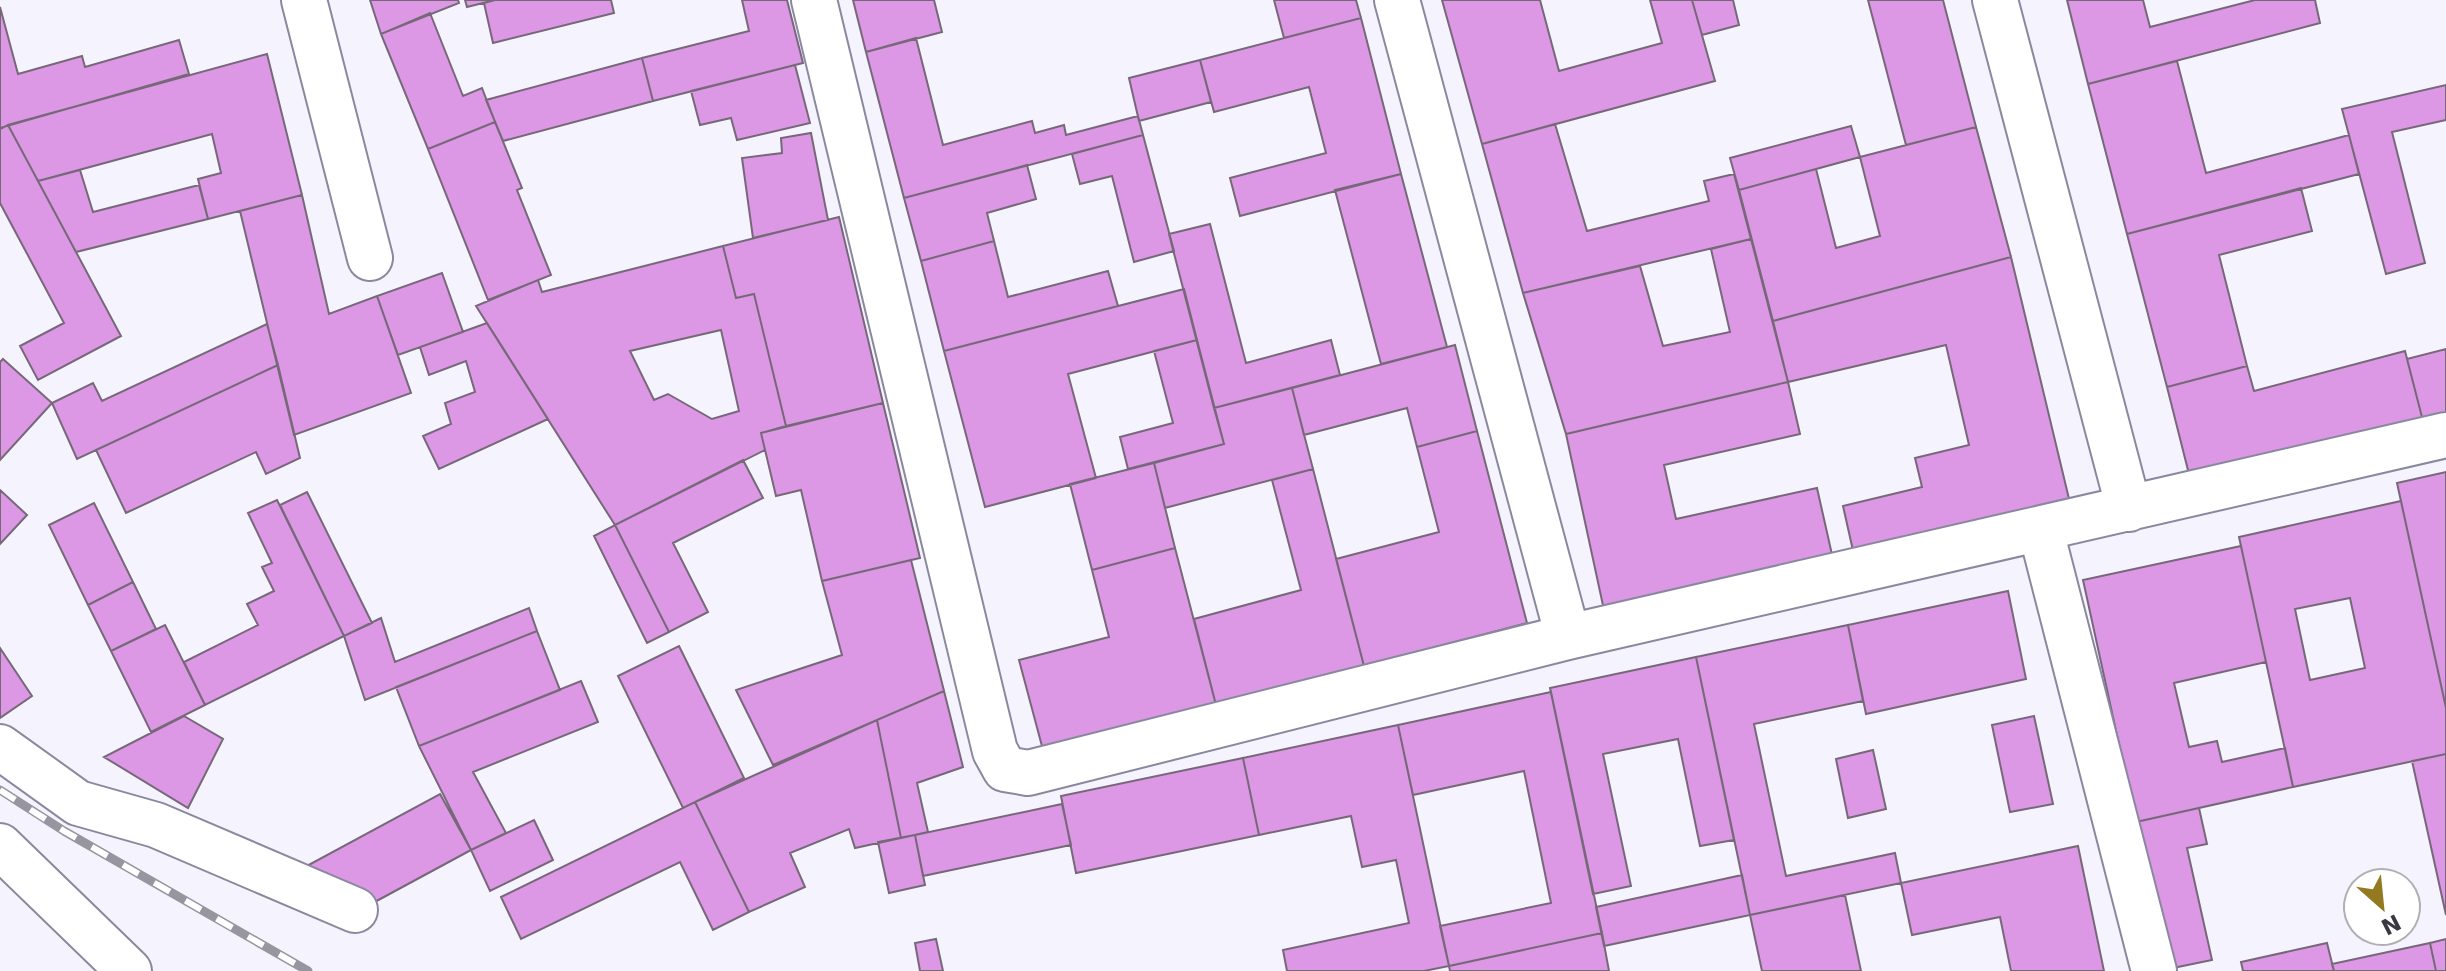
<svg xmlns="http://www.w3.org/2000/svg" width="2446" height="971" viewBox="0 0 2446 971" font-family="'DejaVu Sans',sans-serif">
	<rect width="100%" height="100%" fill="#f5f4fe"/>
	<!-- building -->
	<path fill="#dc98e5" stroke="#776879" stroke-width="2" fill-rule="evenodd" d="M 370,0 L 458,0 L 459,3 L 381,34 Z
		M 465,0 L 495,0 L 467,7 Z
		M 495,0 L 611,0 L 614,13 L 493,43 L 484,3 Z
		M 742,0 L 787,0 L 803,63 L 653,101 L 642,58 L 749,31 Z
		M 853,0 L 934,0 L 942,32 L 866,52 Z
		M 1274,0 L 1356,0 L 1361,18 L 1284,38 Z
		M 1442,0 L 1540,0 L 1559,71 L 1662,43 L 1650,0 L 1692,0 L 1715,81 L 1482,144 Z
		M 1692,0 L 1733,0 L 1739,25 L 1702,35 Z
		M 1868,0 L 1943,0 L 1976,127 L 1906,145 Z
		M 2067,0 L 2143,0 L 2150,27 L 2255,0 L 2315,0 L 2320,23 L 2088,84 Z
		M 0,7 L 18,74 L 82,56 L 85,67 L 179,40 L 189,74 L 0,128 Z
		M 430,13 L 463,96 L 482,88 L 495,122 L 428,149 L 381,34 Z
		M 1361,18 L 1401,174 L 1240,216 L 1230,178 L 1326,153 L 1309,87 L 1214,112 L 1200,60 Z
		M 916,38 L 943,145 L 1032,121 L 1035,133 L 1064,125 L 1066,135 L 1138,116 L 1143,135 L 904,198 L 866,52 Z
		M 267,54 L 302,195 L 208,219 L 198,179 L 221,173 L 212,134 L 38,181 L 8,125 Z
		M 642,58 L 653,101 L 503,141 L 486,100 Z
		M 1200,60 L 1211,102 L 1139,121 L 1129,78 Z
		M 2177,61 L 2206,173 L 2349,135 L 2359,174 L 2127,234 L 2088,84 Z
		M 795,65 L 810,123 L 737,140 L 731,118 L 700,125 L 691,91 Z
		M 2446,85 L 2446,120 L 2392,132 L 2425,263 L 2386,274 L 2342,109 Z
		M 495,122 L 522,188 L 517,190 L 551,275 L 488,300 L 428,149 Z
		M 1555,124 L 1587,231 L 1709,201 L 1704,181 L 1734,174 L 1751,239 L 1523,293 L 1482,144 Z
		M 8,125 L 121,336 L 38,380 L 20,346 L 64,323 L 0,203 L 0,129 Z
		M 1851,126 L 1860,157 L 1739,190 L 1730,158 Z
		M 1976,127 L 2011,257 L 1773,321 L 1739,190 L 1816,169 L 1836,248 L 1880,236 L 1860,157 Z
		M 811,133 L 828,220 L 753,238 L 742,158 L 782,153 L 781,138 Z
		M 1143,135 L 1174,251 L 1134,262 L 1112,176 L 1080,184 L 1072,154 Z
		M 1027,165 L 1036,199 L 987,213 L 994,241 L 921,261 L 904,198 Z
		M 80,170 L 93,212 L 199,185 L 208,219 L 76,252 L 38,181 Z
		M 1401,174 L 1447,347 L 1381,364 L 1335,190 Z
		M 2301,188 L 2312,231 L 2219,255 L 2247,366 L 2167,387 L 2127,234 Z
		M 302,195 L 329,314 L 377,296 L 411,393 L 294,435 L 240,211 Z
		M 839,217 L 883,403 L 786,426 L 754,294 L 736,298 L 723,246 Z
		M 1210,224 L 1246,363 L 1331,340 L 1340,375 L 1214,408 L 1169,234 Z
		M 1751,239 L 1788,382 L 1566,434 L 1523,293 L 1640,266 L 1663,346 L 1730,332 L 1711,249 Z
		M 994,241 L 1008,297 L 1108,271 L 1118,306 L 944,351 L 921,261 Z
		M 723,246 L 736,298 L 754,294 L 786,426 L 761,433 L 765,450 L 615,525 L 476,306 L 538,280 L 542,292 ZM 721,330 L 739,411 L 712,419 L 668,394 L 654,400 L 630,351 Z
		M 2011,257 L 2070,503 L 1854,555 L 1843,506 L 1922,487 L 1915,458 L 1969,445 L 1946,345 L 1788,382 L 1773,321 Z
		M 442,273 L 463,332 L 398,355 L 377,296 Z
		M 1184,289 L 1197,340 L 1068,374 L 1096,478 L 985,507 L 944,351 Z
		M 487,323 L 548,419 L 439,469 L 423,436 L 451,424 L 445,403 L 475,392 L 466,361 L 429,375 L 420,347 Z
		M 267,324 L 278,365 L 77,459 L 52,403 L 93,383 L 102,401 Z
		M 1197,340 L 1224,444 L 1128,469 L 1120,437 L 1173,423 L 1154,351 Z
		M 1455,345 L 1477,431 L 1417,447 L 1407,408 L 1304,435 L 1292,388 Z
		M 2446,349 L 2446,415 L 2423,421 L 2407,359 Z
		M 2405,351 L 2423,421 L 2191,482 L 2167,387 L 2247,366 L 2254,391 Z
		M 3,359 L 52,403 L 0,460 L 0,362 Z
		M 278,365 L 300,458 L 266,474 L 256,452 L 126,513 L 96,450 Z
		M 1788,382 L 1800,434 L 1664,465 L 1676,519 L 1817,488 L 1833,559 L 1604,610 L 1566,434 Z
		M 1292,388 L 1313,469 L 1165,508 L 1154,463 L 1224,444 L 1214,408 Z
		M 883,403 L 920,558 L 822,581 L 801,490 L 776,496 L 761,433 Z
		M 1477,431 L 1527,623 L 1364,666 L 1336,559 L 1439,532 L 1417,447 Z
		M 743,460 L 763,498 L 673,543 L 708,612 L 669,632 L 615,525 Z
		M 1154,463 L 1175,548 L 1092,570 L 1070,484 Z
		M 1313,469 L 1364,666 L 1216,705 L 1194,619 L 1301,590 L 1272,480 Z
		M 2446,472 L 2446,708 L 2397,483 Z
		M 0,490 L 27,515 L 0,544 Z
		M 307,492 L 372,623 L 344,636 L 280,505 Z
		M 277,500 L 344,636 L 205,705 L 184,662 L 258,625 L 247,604 L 274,591 L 262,567 L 272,563 L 248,513 Z
		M 2401,501 L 2446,708 L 2446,754 L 2293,787 L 2239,537 ZM 2350,598 L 2365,668 L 2310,680 L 2295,609 Z
		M 94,503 L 133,582 L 88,605 L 49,525 Z
		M 615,525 L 669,632 L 647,643 L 594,536 Z
		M 2241,546 L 2266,662 L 2174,683 L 2189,747 L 2217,741 L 2222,762 L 2285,748 L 2293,787 L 2136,822 L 2083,580 Z
		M 1175,548 L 1216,705 L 1043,750 L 1019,660 L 1109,637 L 1092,570 Z
		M 911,560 L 944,691 L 773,765 L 736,690 L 842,655 L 822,581 Z
		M 133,582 L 156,629 L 111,651 L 88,605 Z
		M 2008,591 L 2026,679 L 1866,714 L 1848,625 Z
		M 529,608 L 537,631 L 365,700 L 344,636 L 381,618 L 395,662 Z
		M 165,625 L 205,705 L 151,732 L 111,651 Z
		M 1848,625 L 1863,701 L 1754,724 L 1786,876 L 1895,853 L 1901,883 L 1750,915 L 1696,657 Z
		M 537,631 L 560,690 L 419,746 L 396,687 Z
		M 679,646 L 744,778 L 683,808 L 618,676 Z
		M 0,648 L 32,696 L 0,718 Z
		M 1696,657 L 1734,840 L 1700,846 L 1678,739 L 1603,754 L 1631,886 L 1593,894 L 1550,688 Z
		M 581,681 L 598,722 L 473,772 L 506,833 L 471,850 L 419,746 Z
		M 944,691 L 963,767 L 917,783 L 928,832 L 901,838 L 877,720 Z
		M 1551,692 L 1602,933 L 1449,966 L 1440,926 L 1551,903 L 1524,771 L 1413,795 L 1398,725 Z
		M 184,716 L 223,739 L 188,808 L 104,757 Z
		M 2034,716 L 2053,804 L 2010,812 L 1992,725 Z
		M 877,720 L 901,838 L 855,848 L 849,829 L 790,853 L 805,887 L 749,912 L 695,802 Z
		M 1398,725 L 1449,966 L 1424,971 L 1287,971 L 1283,950 L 1409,923 L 1396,860 L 1362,867 L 1351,816 L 1259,835 L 1243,758 Z
		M 1873,750 L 1886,809 L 1848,818 L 1836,759 Z
		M 2446,754 L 2446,915 L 2412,761 Z
		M 1243,758 L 1259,835 L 1076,873 L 1061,796 Z
		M 440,794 L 471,850 L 371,904 L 303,868 Z
		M 695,802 L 749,912 L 713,930 L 680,862 L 521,939 L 501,897 Z
		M 1062,804 L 1071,845 L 923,876 L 915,835 Z
		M 2199,808 L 2207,844 L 2187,848 L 2212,960 L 2168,969 L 2136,822 Z
		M 534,820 L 553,860 L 490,891 L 471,850 Z
		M 915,835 L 925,885 L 889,893 L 878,842 Z
		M 2078,846 L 2104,971 L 2011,971 L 2000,917 L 1912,935 L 1901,883 Z
		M 1742,875 L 1750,915 L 1604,946 L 1596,907 Z
		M 1845,895 L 1861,971 L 1762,971 L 1750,915 Z
		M 1602,933 L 1609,971 L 1450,971 L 1449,966 Z
		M 936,939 L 943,971 L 920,971 L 915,943 Z
		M 2446,939 L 2446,971 L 2436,971 L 2430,943 Z
		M 2327,943 L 2334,971 L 2243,971 L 2241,962 Z
		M 2430,943 L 2436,971 L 2334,971 L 2332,964 Z"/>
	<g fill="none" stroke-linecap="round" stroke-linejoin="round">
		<defs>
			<path id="minor" d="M 304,0 L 370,258
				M 814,0 L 995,751 L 1005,769 L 1028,773 L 1568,637 L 2446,435
				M 1397,0 L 1568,637
				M 1995,0 L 2129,509
				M 2041,531 L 2154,971
				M 0,747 L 78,803 L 156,825 L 355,910
				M 0,846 L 129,971"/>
		</defs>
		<!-- minor casing -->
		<use href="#minor" stroke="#8a889e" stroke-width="48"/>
		<!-- minor -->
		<use href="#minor" stroke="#fff" stroke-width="44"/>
		<defs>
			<path id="rail" d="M 0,790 L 64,831 L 308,971"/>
		</defs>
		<!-- rail casing -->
		<use href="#rail" stroke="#9796a0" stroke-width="9"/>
		<!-- rail -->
		<use href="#rail" stroke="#fff" stroke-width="6" stroke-dasharray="18" stroke-linecap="butt"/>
	</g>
	<!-- north arrow -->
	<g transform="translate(2382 907) rotate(153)"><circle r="38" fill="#ffffff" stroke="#b0b0b4" stroke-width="2"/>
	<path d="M0-6L14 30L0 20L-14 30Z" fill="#937920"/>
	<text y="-12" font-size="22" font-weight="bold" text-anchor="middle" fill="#3a3943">N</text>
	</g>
</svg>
